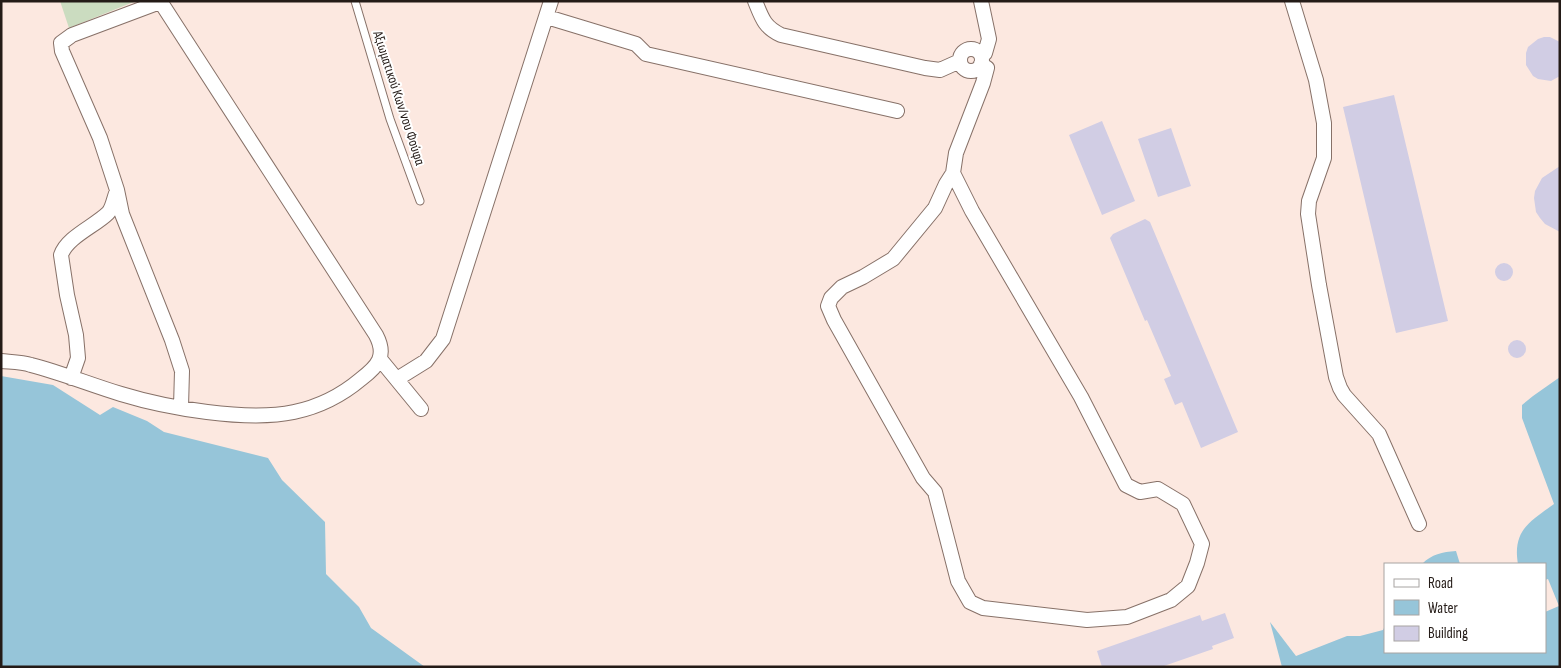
<svg xmlns="http://www.w3.org/2000/svg" width="1561" height="668" viewBox="0 0 1561 668" font-family="'Sofia Sans Condensed',sans-serif">
	<rect width="100%" height="100%" fill="#fce8e0"/>
	<!-- green -->
	<path fill="#cbdcc0" d="M 60,1 L 136,1 L 69,28 Z"/>
	<!-- water -->
	<path fill="#96c5d9" d="M 1,376 L 53,385 L 100,415 L 113,407 L 147,421 L 164,432 L 268,458 L 282,480 L 325,522 L 326,574 L 359,607 L 371,628 L 425,667 L 1,667 Z
		M 1560,377 L 1560,667 L 1282,667 L 1270,622 L 1296,656 L 1347,636 L 1360,636 L 1383,630 L 1385,626 L 1385,652 L 1545,652 L 1545,612 L 1559,606 L 1548,579 L 1545,580 L 1545,564 L 1518,564 C 1512,530 1531,521 1554,504 L 1522,418 L 1522,405 L 1533,396 Z
		M 1456,551 L 1460,564 L 1422,564 C 1432,554 1442,552 1456,551 Z"/>
	<!-- building -->
	<path fill="#d1cde4" d="M 1544,37 L 1550,37 L 1560,42 L 1560,76 L 1551,81 L 1538,79 L 1533,76 L 1526,65 L 1526,53 L 1528,47 L 1538,39 Z
		M 1394,95 L 1448,321 L 1396,333 L 1343,107 Z
		M 1102,121 L 1135,201 L 1102,215 L 1069,135 Z
		M 1171,128 L 1191,186 L 1158,197 L 1138,139 Z
		M 1560,166 L 1560,232 L 1545,224 L 1540,218 L 1536,212 L 1534,198 L 1535,191 L 1542,178 Z
		M 1145,219 L 1150,222 L 1238,432 L 1201,448 L 1182,402 L 1175,405 L 1164,379 L 1171,376 L 1147,320 L 1145,321 L 1110,238 L 1113,234 Z
		M1495 272a9 9 0 1 1 18 0a9 9 0 1 1-18 0Z
		M1508 349a9 9 0 1 1 18 0a9 9 0 1 1-18 0Z
		M 1225,613 L 1234,638 L 1212,646 L 1213,649 L 1161,667 L 1102,667 L 1097,651 L 1200,615 L 1202,621 Z"/>
	<g fill="none" stroke-linecap="round" stroke-linejoin="round">
		<defs>
			<path id="service" d="M 355,1 L 390,119 L 420,201"/>
			<path id="minor" d="M 755,1 C 762,18 764,27 781,35 L 925,68 L 940,70 L 960,61
				M 1292,1 L 1316,80 L 1324,123 L 1324,158 L 1309,201 L 1308,214 L 1319,285 L 1336,377 L 1340,388 L 1344,395 L 1379,434 L 1419,524
				M 160,2 L 72,35 L 61,43 L 62,51 L 100,138 L 117,190 L 122,214 L 172,340 L 182,371 L 181,407
				M 547,17 L 636,44 L 646,54 L 897,111
				M960 60a11 11 0 1 1 22 0a11 11 0 1 1-22 0Z
				M 980,53 L 985,53 L 989,39 L 981,1
				M 953,173 L 946,184 L 935,208 L 893,259 L 863,277 L 842,287 L 831,298 L 828,306 L 834,320 L 923,478 L 935,492 L 958,581 L 970,602 L 983,608 L 1087,620 L 1127,617 L 1171,600 L 1188,586 L 1197,563 L 1202,544 L 1183,504 L 1158,489 L 1140,492 L 1126,485 L 1081,397 L 972,211 L 953,173 L 956,153 L 983,83 L 987,68 L 981,64
				M 380,359 L 421,409
				M 1,361 C 11,362 22,362 31,365 C 62,373 91,385 121,394 C 167,408 247,422 294,412 C 318,407 342,395 361,379 C 378,366 387,356 376,335 L 160,1
				M 71,378 L 78,358 L 76,335 L 67,295 L 61,255 C 67,237 95,226 108,213 C 113,208 114,197 117,191
				M 397,379 L 426,361 L 443,339 L 551,1"/>
		</defs>
		<!-- service casing -->
		<use href="#service" stroke="#877168" stroke-width="9"/>
		<!-- minor casing -->
		<use href="#minor" stroke="#877168" stroke-width="16"/>
		<!-- service -->
		<use href="#service" stroke="#fff" stroke-width="7"/>
		<!-- minor -->
		<use href="#minor" stroke="#fff" stroke-width="14"/>
	</g>
	<g text-anchor="middle" dominant-baseline="central" stroke-width="4" stroke-linejoin="round" paint-order="stroke">
		<!-- street labels -->
		<g font-size="14" fill="#241b17" stroke="#fff">
			<text transform="translate(399 98) rotate(72)">Αξιωματικού Κων/νου Φούφα</text>
		</g>
	</g>
	<!-- border -->
	<rect width="1561" height="668" fill="none" stroke="#241b17" stroke-width="5"/>
	<!-- legend -->
	<rect x="1384" y="563" width="162" height="90" fill="#ffffff" stroke="#a7a4a2"/>
	<rect x="1394" y="579" width="25" height="8" fill="#ffffff" stroke="#a7a4a2"/>
	<text x="1428" y="588" font-size="15" fill="#241b17">Road</text>
	<rect x="1394" y="600" width="25" height="15" fill="#96c5d9" stroke="#a7a4a2"/>
	<text x="1428" y="613" font-size="15" fill="#241b17">Water</text>
	<rect x="1394" y="626" width="25" height="15" fill="#d1cde4" stroke="#a7a4a2"/>
	<text x="1428" y="638" font-size="15" fill="#241b17">Building</text>
</svg>
